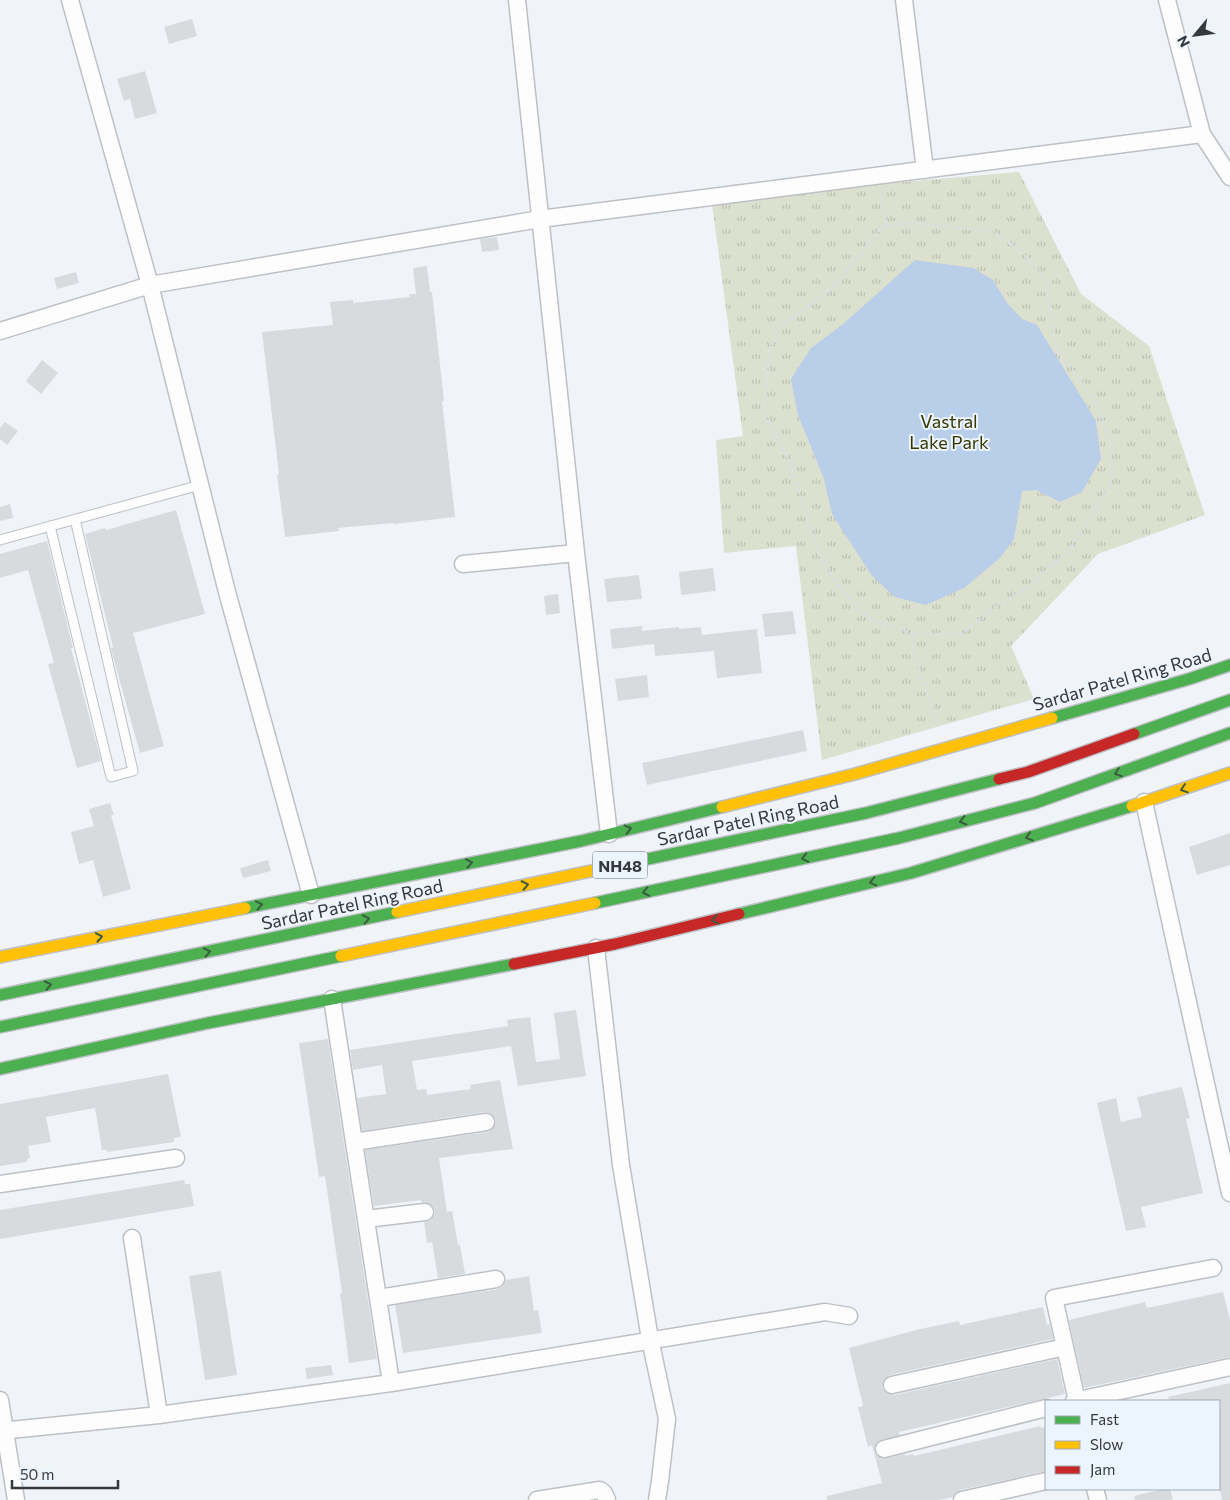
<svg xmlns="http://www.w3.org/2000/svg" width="1230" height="1500" viewBox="0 0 1230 1500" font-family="Commissioner,sans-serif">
	<defs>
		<pattern id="grass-tufts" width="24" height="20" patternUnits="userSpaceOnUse" patternTransform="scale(1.25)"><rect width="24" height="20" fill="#dce0cf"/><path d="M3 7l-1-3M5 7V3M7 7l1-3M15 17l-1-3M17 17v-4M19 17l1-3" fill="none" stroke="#bdc1b3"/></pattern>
	</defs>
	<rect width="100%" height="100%" fill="#f0f4f9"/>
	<!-- grass -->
	<path fill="url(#grass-tufts)" d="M 1019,172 L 1081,294 L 1149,346 L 1205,515 L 1098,554 L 1011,646 L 1034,699 L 822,760 L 796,546 L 724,553 L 716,440 L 743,436 L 712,204 L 879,184 Z"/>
	<!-- water -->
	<path fill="#b9cee8" d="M 915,260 L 973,268 L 993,280 L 1007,303 L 1022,319 L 1037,325 L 1096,421 L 1101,459 L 1082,492 L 1060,502 L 1036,490 L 1022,491 L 1014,539 L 1000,558 L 964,588 L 926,605 L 895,597 L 872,576 L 832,514 L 824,479 L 798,415 L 791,379 L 811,348 L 842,325 Z"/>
	<!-- building -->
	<path fill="#d8dbde" d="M 192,19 L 197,36 L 169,44 L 164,27 Z
		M 145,71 L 157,113 L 135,119 L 130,99 L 124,101 L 117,79 Z
		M 497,237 L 499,250 L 482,252 L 480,239 Z
		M 427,266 L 430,292 L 432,292 L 444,401 L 442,401 L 455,517 L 394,524 L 393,523 L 338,528 L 339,531 L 285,537 L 277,475 L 279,474 L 262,332 L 333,325 L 330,302 L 353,300 L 353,303 L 410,297 L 409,294 L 416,294 L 413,268 Z
		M 76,272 L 79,283 L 57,289 L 54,278 Z
		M 42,360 L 58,373 L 41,394 L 26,381 Z
		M 5,422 L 18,431 L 7,445 L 0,439 L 0,428 Z
		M 10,504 L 13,518 L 0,521 L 0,507 Z
		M 176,510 L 205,614 L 133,633 L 164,746 L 140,753 L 112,653 L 111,648 L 113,647 L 85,534 L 105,528 L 106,530 Z
		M 47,541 L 73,648 L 71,648 L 101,761 L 77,768 L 48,664 L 54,663 L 28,570 L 0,578 L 0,554 Z
		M 713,568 L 716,591 L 681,595 L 679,572 Z
		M 639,575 L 642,599 L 607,602 L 604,579 Z
		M 558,594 L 560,613 L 546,615 L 544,596 Z
		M 793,611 L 796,634 L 765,637 L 762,614 Z
		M 642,626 L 642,631 L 679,627 L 679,629 L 701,627 L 702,635 L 757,629 L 762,673 L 717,678 L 714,651 L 655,656 L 654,644 L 612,649 L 610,629 Z
		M 647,675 L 649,697 L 618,701 L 615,679 Z
		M 803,730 L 807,751 L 647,785 L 642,763 Z
		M 110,803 L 114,815 L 111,815 L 131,889 L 103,897 L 93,860 L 79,864 L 71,832 L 94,826 L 89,809 Z
		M 1230,833 L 1230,865 L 1197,875 L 1189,847 Z
		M 268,860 L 271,871 L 243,878 L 240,868 Z
		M 576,1010 L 586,1076 L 518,1086 L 511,1046 L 412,1061 L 417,1090 L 426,1089 L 427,1095 L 471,1089 L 470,1085 L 500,1080 L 513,1149 L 439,1158 L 447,1212 L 452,1211 L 458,1245 L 460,1245 L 465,1274 L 438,1278 L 432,1242 L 427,1243 L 424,1222 L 431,1220 L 434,1216 L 435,1211 L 433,1206 L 428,1203 L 421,1202 L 421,1200 L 374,1206 L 365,1150 L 488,1132 L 495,1126 L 496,1120 L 490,1113 L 484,1112 L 362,1131 L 357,1098 L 386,1094 L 382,1065 L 353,1070 L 350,1050 L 508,1026 L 507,1020 L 530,1017 L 536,1062 L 560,1059 L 554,1013 Z
		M 328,1039 L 377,1359 L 349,1363 L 340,1293 L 342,1293 L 325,1176 L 319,1177 L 299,1043 Z
		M 168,1074 L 181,1137 L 174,1138 L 174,1142 L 107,1152 L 107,1150 L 102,1150 L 95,1108 L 46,1117 L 51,1142 L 28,1146 L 30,1158 L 27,1159 L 27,1162 L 0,1166 L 0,1104 Z
		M 1182,1087 L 1190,1118 L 1186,1119 L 1203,1193 L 1141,1207 L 1146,1227 L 1126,1231 L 1097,1103 L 1116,1098 L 1121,1122 L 1142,1117 L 1137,1097 Z
		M 184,1180 L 185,1184 L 190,1184 L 194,1206 L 0,1239 L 0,1210 Z
		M 221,1271 L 237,1375 L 205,1380 L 189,1276 Z
		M 529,1276 L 534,1311 L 538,1310 L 542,1333 L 403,1353 L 395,1305 L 498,1289 L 503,1286 L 506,1280 Z
		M 1223,1292 L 1230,1320 L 1230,1357 L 1084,1388 L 1069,1320 L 1145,1302 L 1147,1308 Z
		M 1043,1307 L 1047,1325 L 1050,1324 L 1053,1339 L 890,1375 L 883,1382 L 882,1388 L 889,1394 L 894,1395 L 1057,1359 L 1065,1394 L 899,1432 L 900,1435 L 877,1442 L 875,1446 L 874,1451 L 877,1456 L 882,1459 L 905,1454 L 905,1456 L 913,1454 L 914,1456 L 1040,1426 L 1041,1428 L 1046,1427 L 1046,1471 L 960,1490 L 953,1497 L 939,1500 L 827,1500 L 827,1496 L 882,1483 L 872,1445 L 868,1447 L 858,1407 L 863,1406 L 849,1348 L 920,1329 L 959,1321 L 960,1325 Z
		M 331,1365 L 333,1375 L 307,1379 L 305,1368 Z
		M 1230,1383 L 1230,1500 L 1222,1500 L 1219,1485 L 1219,1401 L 1169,1401 L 1168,1397 Z
		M 1163,1489 L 1170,1489 L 1173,1500 L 1135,1500 L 1134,1496 Z"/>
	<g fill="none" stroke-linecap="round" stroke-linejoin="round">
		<defs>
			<path id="lane" d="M 50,526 L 111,777 L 133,771 L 75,519
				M 0,540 L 200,485"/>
			<path id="street" d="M 70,0 L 150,285 L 227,592 L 311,895
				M 517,0 L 576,553 L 609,834
				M 904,0 L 925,170
				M 1167,0 L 1202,134
				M 0,331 L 150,285 L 540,219 L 1202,134 L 1230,177
				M 463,564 L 576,553
				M 1144,802 L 1230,1193
				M 596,948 L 621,1165 L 650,1339 L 667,1419 L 660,1481 L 657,1500
				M 332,999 L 391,1383
				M 354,1142 L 486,1122
				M 0,1184 L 176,1158
				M 366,1219 L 425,1212
				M 132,1238 L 159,1415
				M 379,1298 L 496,1279
				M 892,1385 L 1065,1347
				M 0,1400 L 16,1500
				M 1074,1401 L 1230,1367
				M 1077,1401 L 1054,1298 L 1213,1268
				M 0,1431 L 159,1415 L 391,1383 L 825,1312 L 849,1316
				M 884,1449 L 1046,1408
				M 1095,1489 L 1098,1500
				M 537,1500 L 600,1490 L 604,1493 L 607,1500
				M 962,1500 L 1046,1481"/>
			<path id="fast" d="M 1052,718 L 1189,679 L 1230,665
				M 1134,734 L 1230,700
				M 624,864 L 866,813 L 999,779
				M 595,903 L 899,838 L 1035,803 L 1230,733
				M 245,908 L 581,841 L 722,807
				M 739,914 L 911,873 L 1132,806
				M 0,995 L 397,912
				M 0,1027 L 341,956
				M 0,1069 L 208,1023 L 514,964"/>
			<path id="slow" d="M 1132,806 L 1230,773
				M 722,807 L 855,774 L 1052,718
				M 397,912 L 624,864
				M 341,956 L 595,903
				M 0,957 L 245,908"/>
			<path id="jam" d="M 999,779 L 1028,772 L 1134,734
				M 514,964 L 615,944 L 739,914"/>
		</defs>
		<!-- lane casing -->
		<use href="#lane" stroke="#bdc0c4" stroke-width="11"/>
		<!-- street casing -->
		<use href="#street" stroke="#bdc0c4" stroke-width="19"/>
		<!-- fast casing -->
		<use href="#fast" stroke="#bdc0c4" stroke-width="14"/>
		<!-- slow casing -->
		<use href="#slow" stroke="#bdc0c4" stroke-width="14"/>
		<!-- jam casing -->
		<use href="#jam" stroke="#bdc0c4" stroke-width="14"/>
		<!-- path -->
		<path stroke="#dcdedf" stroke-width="2.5" stroke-dasharray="5 2.5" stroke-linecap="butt" d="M 880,191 L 886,226
			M 913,634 L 961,634 L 987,613 L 1027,588 L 1070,549 L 1109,488 L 1111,452 L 1108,436 L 1096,401 L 1057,350 L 1054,337 L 1051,308 L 1045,280 L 1024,253 L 991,231 L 914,223 L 886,226 L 879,231 L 837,284 L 780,328 L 770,347 L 763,411 L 789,460 L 815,544 L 826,567 L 849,599 L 869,619 L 913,634 L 915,659 L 939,726"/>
		<!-- lane -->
		<use href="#lane" stroke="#fdfdfe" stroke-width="9"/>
		<!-- street -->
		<use href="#street" stroke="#fdfdfe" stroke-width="16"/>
		<!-- fast -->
		<use href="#fast" stroke="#4caf50" stroke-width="11"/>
		<!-- slow -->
		<use href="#slow" stroke="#ffc107" stroke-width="11"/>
		<!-- jam -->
		<use href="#jam" stroke="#c62828" stroke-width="11"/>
	</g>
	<!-- one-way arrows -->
	<defs><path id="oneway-chevron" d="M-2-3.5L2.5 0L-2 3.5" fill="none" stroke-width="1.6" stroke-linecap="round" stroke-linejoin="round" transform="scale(1.25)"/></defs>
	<g stroke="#3c5c42">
		<use href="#oneway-chevron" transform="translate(1118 773) rotate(160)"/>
		<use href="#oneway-chevron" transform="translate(1184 789) rotate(161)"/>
		<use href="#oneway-chevron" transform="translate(963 821) rotate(166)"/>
		<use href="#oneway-chevron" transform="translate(628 829) rotate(-14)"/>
		<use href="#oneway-chevron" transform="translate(1029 837) rotate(163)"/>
		<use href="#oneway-chevron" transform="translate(805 858) rotate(168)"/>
		<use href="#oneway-chevron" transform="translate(469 863) rotate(-11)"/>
		<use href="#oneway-chevron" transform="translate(873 882) rotate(167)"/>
		<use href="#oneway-chevron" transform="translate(525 885) rotate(-12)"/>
		<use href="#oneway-chevron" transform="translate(646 892) rotate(168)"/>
		<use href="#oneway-chevron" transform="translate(259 905) rotate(-11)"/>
		<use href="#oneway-chevron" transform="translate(366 919) rotate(-12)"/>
		<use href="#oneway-chevron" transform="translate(715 920) rotate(167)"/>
		<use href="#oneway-chevron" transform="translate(99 937) rotate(-11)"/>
		<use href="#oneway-chevron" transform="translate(207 952) rotate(-12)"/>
		<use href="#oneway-chevron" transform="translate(48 985) rotate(-12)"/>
	</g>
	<g text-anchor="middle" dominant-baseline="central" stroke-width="4" stroke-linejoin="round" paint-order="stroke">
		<!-- shield labels -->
		<rect fill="#ecf4fd" stroke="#6c7076" stroke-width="1" x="592.5" y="851.5" width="55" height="27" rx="4"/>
		<g font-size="16" font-weight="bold" fill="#35383c">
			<text x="620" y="865">NH48</text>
		</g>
		<!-- park labels -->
		<g font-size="18" fill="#353700" stroke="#ecf4fd">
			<text x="949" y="421">Vastral<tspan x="949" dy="21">Lake Park</tspan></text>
		</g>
		<!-- street labels -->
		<g font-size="18" fill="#35383c" stroke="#ecf4fd">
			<text transform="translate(1122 679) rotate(-16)">Sardar Patel Ring Road</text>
			<text transform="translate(748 820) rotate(-12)">Sardar Patel Ring Road</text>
			<text transform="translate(352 904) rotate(-12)">Sardar Patel Ring Road</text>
		</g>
	</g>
	<!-- legend -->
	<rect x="1045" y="1400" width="175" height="90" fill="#ecf4fd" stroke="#a3a9b0"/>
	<rect x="1055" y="1416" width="25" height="8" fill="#4caf50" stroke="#a3a9b0"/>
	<text x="1090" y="1425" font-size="15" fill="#35383c">Fast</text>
	<rect x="1055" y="1441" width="25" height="8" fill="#ffc107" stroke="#a3a9b0"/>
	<text x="1090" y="1450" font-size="15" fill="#35383c">Slow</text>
	<rect x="1055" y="1466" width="25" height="8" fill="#c62828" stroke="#a3a9b0"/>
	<text x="1090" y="1475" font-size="15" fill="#35383c">Jam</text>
	<!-- north arrow -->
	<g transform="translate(1195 35) rotate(241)" stroke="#ecf4fd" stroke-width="4" paint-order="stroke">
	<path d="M0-4L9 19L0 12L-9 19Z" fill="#35383c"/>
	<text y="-8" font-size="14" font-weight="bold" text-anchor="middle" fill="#35383c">N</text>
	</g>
	<!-- scale -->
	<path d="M12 1480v8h106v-8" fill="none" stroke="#35383c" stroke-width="2.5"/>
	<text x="20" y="1480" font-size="15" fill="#35383c" stroke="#ecf4fd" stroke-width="4" paint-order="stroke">50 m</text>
</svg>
